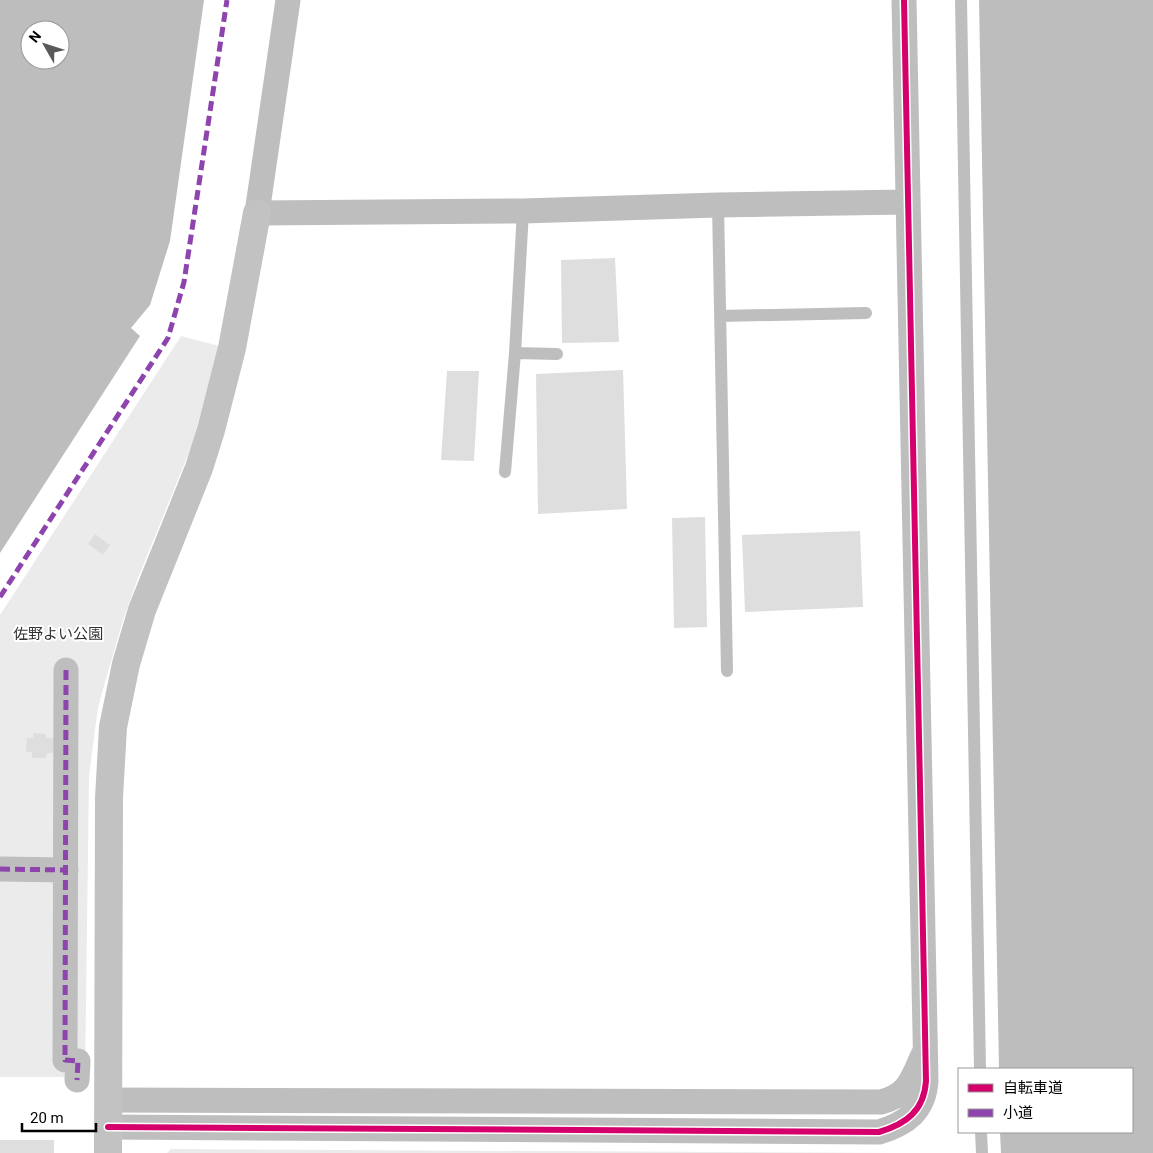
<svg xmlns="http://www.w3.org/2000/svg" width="1153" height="1153" viewBox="0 0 1153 1153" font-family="Roboto,'Noto Sans JP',sans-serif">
	<rect width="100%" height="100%" fill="#fff"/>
	<!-- green -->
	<path fill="#ebebeb" d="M 181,336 L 219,346 L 192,445 L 138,578 L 123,620 L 98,707 L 89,776 L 85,1077 L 0,1077 L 0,615 Z
		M 171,1149 L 894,1153 L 167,1153 Z"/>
	<!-- water -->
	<path fill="#bdbdbd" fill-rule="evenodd" d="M 0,0 L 204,0 L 170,241 L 150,305 L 131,328 L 140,336 L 0,553 ZM 30,30 L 60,30 L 60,60 L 30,60 Z
		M 979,0 L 1153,0 L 1153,1153 L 1001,1153 L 1000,1132 L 1132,1132 L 1132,1069 L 999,1069 Z"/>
	<!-- building -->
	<path fill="#dedede" d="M 615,258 L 619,342 L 562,343 L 561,260 Z
		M 623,370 L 627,509 L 538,514 L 536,374 Z
		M 447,371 L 479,371 L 474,461 L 441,460 Z
		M 705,517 L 707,627 L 674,628 L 672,518 Z
		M 860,531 L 863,607 L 745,612 L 742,535 Z
		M 95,534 L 110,545 L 103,555 L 88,544 Z
		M 33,733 L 46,734 L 46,738 L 53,738 L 53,753 L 47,753 L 46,758 L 32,758 L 32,752 L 26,752 L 27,738 L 33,738 Z
		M 0,1140 L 54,1140 L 54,1153 L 0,1153 Z"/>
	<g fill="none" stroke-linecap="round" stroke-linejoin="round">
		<!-- lane -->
		<path stroke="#bebebe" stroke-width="12" d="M 961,0 L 980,1069
			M 718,205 L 727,671
			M 720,316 L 866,313
			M 515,353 L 557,354
			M 505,472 L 515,353 L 523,211
			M 981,1132 L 982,1153"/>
		<!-- street -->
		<path stroke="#bebebe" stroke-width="25" d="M 288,0 L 257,213 L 523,211 L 718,205 L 907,202
			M 66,670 L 65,1060 L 78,1061 L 77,1080
			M 0,869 L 66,870
			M 108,1100 L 881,1102 C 909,1095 912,1079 923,1055
			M 108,1127 L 879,1132 C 906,1124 924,1111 926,1081 L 904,0"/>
		<!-- secondary -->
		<path stroke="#c2c2c2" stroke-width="28" d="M 108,1153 L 109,798 L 113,727 L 126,664 L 142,610 L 199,468 L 211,430 L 232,348 L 257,213"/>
		<!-- quiet -->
		<path stroke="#8e44ad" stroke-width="5" stroke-dasharray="10 5" stroke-linecap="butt" d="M 0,597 L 168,338 L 184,282 L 227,0
			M 66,670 L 65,1060 L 78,1061 L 77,1080
			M 0,869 L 66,870"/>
		<defs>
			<path id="cycleway" d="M 108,1127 L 879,1132 C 906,1124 924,1111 926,1081 L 904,0"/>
		</defs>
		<!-- cycleway casing -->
		<use href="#cycleway" stroke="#fff" stroke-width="9"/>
		<!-- cycleway -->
		<use href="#cycleway" stroke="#d6006c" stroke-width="6"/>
	</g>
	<g text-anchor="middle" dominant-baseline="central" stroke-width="4" stroke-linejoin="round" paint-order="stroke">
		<!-- park labels -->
		<g font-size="15" fill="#313131" stroke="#fff">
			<text x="58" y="634">佐野よい公園</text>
		</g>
	</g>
	<!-- legend -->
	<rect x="958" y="1068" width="175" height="65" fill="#ffffff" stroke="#999999"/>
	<rect x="968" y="1084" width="25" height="8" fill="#d6006c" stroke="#999999"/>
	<text x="1003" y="1093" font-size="15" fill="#000000">自転車道</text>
	<rect x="968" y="1109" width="25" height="8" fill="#8e44ad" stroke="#999999"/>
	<text x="1003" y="1118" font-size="15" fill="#000000">小道</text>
	<!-- north arrow -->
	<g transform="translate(45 45) rotate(309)"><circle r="24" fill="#ffffff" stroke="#999999"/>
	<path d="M0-4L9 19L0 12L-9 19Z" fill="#595959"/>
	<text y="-8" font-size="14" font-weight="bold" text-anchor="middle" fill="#000000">N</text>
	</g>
	<!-- scale -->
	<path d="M22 1123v8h74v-8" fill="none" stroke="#000000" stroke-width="2.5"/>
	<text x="30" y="1123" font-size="15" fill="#000000" stroke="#ffffff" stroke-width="4" paint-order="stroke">20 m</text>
</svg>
